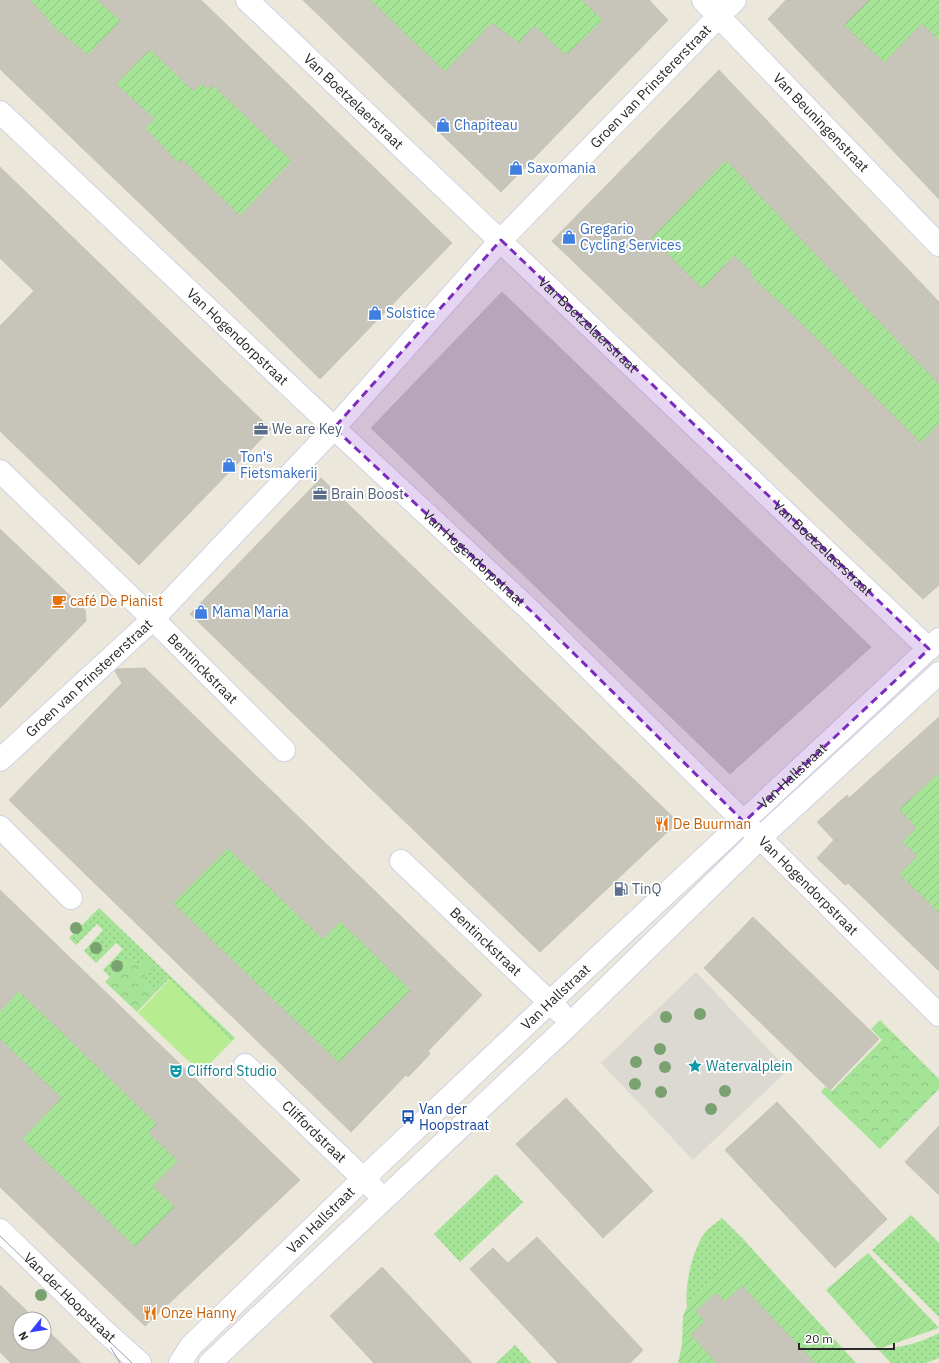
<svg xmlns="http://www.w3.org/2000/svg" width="939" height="1363" viewBox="0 0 939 1363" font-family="'IBM Plex Sans',sans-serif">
	<defs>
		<pattern id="grass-dots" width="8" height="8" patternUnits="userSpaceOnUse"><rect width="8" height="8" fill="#a5e496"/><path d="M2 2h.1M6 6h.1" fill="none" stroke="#8ec481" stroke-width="1.8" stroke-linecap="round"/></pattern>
		<pattern id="park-crowns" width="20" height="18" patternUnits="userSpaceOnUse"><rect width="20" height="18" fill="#a5e496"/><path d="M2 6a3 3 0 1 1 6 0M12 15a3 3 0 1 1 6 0" fill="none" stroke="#8ec481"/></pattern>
		<pattern id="garden-furrows" width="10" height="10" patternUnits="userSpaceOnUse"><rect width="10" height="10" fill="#a5e496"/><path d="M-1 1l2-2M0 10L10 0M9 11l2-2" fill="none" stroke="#8ec481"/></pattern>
	</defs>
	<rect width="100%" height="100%" fill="#ece7db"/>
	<!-- grass -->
	<path fill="url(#grass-dots)" d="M 99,908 L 235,1038 L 232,1041 L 169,979 L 155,993 L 141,980 L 144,959 L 139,965 L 130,956 L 110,977 L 103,970 L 123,949 L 116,943 L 96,963 L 84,951 L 103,930 L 97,924 L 76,945 L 69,938 Z
		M 496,1174 L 523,1202 L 460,1262 L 434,1234 Z
		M 911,1215 L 939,1243 L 939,1317 L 872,1250 Z
		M 722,1218 L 744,1240 L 687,1307 C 684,1286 693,1246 707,1230 C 712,1226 717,1222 722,1218 Z
		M 939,1333 L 939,1358 L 926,1363 L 891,1363 L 878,1349 C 899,1348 921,1343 939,1333 Z
		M 515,1345 L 531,1363 L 496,1363 Z"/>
	<!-- park -->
	<path fill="url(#park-crowns)" d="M 130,956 L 138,964 L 144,959 L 153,967 L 141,980 L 155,993 L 137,1012 L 105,982 Z
		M 880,1020 L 939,1079 L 939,1089 L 880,1149 L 821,1092 L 825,1087 L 832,1091 L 882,1040 L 871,1029 Z"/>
	<!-- garden -->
	<path fill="url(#garden-furrows)" d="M 0,0 L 134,0 L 386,237 L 298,327 Z
		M 334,0 L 597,0 L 617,18 L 492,148 Z
		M 829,0 L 939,0 L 939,171 L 802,30 Z
		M 703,132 L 939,365 L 939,526 L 590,248 Z
		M 150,699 L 448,998 L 354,1089 L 56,798 Z
		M 939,751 L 939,947 L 835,848 Z
		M 0,917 L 266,1179 L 151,1275 L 0,1119 Z
		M 744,1240 L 856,1363 L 678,1363 L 682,1345 L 683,1316 L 687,1307 Z
		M 868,1253 L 939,1328 L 878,1349 L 826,1290 Z"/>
	<!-- pitch -->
	<path fill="#b8ec91" d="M 170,979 L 232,1041 L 201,1073 L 138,1013 Z"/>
	<!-- plaza -->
	<path fill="#dcd9d2" d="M 696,972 L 788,1070 L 693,1160 L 601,1063 Z"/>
	<!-- building -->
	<path fill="#c7c4ba" stroke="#c7c3b4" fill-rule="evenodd" d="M 0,0 L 30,0 L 57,30 L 88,55 L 121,21 L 98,0 L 201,0 L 452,243 L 320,379 L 232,292 L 0,69 ZM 150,49 L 193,91 L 202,83 L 208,89 L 213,85 L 292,161 L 240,216 L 182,159 L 178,163 L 145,128 L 154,119 L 116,84 Z
		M 303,0 L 370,0 L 445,72 L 492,23 L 519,43 L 534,26 L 565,55 L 582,41 L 603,20 L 582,0 L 649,0 L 668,20 L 501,192 Z
		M 786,0 L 869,0 L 844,25 L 884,63 L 922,24 L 939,41 L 939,199 L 768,19 Z
		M 719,70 L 939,302 L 939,384 L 726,160 L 651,238 L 703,289 L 734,256 L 752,273 L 750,275 L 805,327 L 921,443 L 939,424 L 939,585 L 923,599 L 552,241 Z
		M 0,167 L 271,429 L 139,565 L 0,431 L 0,326 L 34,291 L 0,258 Z
		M 502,292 L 871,647 L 730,774 L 371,428 Z
		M 321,478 L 678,822 L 540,952 L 190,614 Z
		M 0,529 L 85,610 L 86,621 L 0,708 Z
		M 145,668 L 482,995 L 428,1051 L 430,1054 L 408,1077 L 406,1075 L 351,1132 L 9,800 L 122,683 L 115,671 L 117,669 ZM 228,848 L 323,939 L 340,921 L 411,990 L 339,1063 L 173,903 Z
		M 939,717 L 939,773 L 899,809 L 916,828 L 902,842 L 917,856 L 899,874 L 939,913 L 939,971 L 848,883 L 845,885 L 817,858 L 834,840 L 817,822 L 847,795 L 849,798 Z
		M 0,890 L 300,1180 L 145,1326 L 0,1187 L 0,1039 L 61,1098 L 22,1139 L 135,1247 L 175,1207 L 153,1186 L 178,1161 L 149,1133 L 157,1124 L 19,991 L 0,1011 Z
		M 753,917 L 879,1039 L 830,1090 L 704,968 Z
		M 566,1098 L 653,1191 L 603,1238 L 516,1144 Z
		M 777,1102 L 887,1219 L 835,1268 L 725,1150 Z
		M 939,1126 L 939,1195 L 905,1162 Z
		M 537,1237 L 643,1350 L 630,1363 L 558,1363 L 470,1269 L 493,1248 L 508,1263 Z
		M 382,1267 L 472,1363 L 374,1363 L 330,1316 Z
		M 0,1285 L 35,1319 L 20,1319 L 20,1343 L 44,1343 L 44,1327 L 81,1363 L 11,1363 L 0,1352 Z
		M 742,1286 L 815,1363 L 717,1363 L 691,1335 L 705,1321 L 696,1311 L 716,1293 L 725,1302 Z"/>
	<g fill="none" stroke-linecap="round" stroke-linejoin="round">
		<defs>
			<g id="minor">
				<path id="s1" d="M 247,0 L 929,649"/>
				<path id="s2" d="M 703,0 L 939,245"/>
				<path id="s3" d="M 0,112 L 334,428 L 531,611 L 939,1015"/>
				<path id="s4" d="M 0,471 L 153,619 L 284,750"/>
				<path id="s5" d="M 0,760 L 153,619 L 334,428 L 501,240 L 719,16 L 735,0"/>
				<path d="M 0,827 L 71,898"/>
				<path id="s6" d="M 401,861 L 560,1012"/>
				<path id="s7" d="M 245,1065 L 374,1189"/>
				<path id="s8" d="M 0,1230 L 101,1328 L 140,1363"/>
				<path id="s9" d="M 180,1363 L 191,1346 L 363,1179 L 550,1002 L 939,639"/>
				<path d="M 210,1363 L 571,1023 L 760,838 L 939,673"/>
			</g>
		</defs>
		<!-- minor casing -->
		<use href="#minor" stroke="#d0d1e3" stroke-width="24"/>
		<!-- minor -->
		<use href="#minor" stroke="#fff" stroke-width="22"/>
		<!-- tram -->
		<path stroke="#9d9db4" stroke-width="1" d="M 0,1236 L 132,1363
			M 111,1348 L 120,1363"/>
	</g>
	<!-- trees -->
	<g fill="#7aa170">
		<circle cx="76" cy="928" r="6"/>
		<circle cx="96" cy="948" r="6"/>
		<circle cx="117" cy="966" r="6"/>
		<circle cx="700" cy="1014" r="6"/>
		<circle cx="666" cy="1017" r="6"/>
		<circle cx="660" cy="1049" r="6"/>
		<circle cx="636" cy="1062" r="6"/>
		<circle cx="665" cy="1067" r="6"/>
		<circle cx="635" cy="1084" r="6"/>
		<circle cx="725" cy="1091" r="6"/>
		<circle cx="661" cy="1092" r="6"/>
		<circle cx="711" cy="1109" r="6"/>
		<circle cx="41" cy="1295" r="6"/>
	</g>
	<!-- marked area -->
	<path fill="#7b2cbf" fill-opacity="0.2" stroke="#7b2cbf" stroke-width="3" stroke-dasharray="8 5" stroke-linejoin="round" d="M 501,240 L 929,649 L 744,822 L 531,611 L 334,428 Z"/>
	<!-- icons -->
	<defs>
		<symbol id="shop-bare" viewBox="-9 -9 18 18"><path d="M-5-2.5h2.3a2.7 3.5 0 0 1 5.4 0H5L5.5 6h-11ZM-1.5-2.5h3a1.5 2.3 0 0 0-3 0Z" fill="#3f7fe0" stroke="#fff" stroke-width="2.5" paint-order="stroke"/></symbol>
		<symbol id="office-bare" viewBox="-9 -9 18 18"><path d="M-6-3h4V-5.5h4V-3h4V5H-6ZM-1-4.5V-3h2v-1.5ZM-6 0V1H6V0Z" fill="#5c6f8a" stroke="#fff" stroke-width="2.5" paint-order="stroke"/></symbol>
		<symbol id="cafe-bare" viewBox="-9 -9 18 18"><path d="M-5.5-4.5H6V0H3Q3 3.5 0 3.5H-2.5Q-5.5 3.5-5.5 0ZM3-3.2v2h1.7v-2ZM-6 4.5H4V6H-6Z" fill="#e8710a" stroke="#fff" stroke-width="2.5" paint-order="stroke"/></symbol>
		<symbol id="restaurant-bare" viewBox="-9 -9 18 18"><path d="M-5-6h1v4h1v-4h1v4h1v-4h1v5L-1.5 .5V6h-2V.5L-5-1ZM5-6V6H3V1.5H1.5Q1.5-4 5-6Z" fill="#e8710a" stroke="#fff" stroke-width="2.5" paint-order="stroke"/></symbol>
		<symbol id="fuel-bare" viewBox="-9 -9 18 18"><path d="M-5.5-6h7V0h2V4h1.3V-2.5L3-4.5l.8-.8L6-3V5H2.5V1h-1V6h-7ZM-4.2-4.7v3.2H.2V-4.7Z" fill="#5c6f8a" stroke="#fff" stroke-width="2.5" paint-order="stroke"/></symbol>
		<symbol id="sight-bare" viewBox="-9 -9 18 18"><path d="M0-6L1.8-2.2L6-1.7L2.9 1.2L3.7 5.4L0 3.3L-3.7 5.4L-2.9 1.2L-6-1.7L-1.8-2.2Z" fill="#0f9aa8" stroke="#fff" stroke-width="2.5" paint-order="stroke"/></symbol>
		<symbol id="theatre-bare" viewBox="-9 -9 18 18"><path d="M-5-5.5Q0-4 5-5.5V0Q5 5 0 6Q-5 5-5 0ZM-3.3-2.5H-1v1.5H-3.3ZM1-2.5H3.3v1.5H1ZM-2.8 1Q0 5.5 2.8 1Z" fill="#0f9aa8" stroke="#fff" stroke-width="2.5" paint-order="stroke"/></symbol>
		<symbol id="bus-bare" viewBox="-9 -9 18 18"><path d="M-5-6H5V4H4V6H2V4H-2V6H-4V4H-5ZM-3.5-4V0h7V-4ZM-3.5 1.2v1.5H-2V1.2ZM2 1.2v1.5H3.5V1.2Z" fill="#1a4fb4" stroke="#fff" stroke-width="2.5" paint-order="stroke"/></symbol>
	</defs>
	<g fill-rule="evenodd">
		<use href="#shop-bare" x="433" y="115" width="20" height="20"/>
		<use href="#shop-bare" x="506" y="158" width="20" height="20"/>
		<use href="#shop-bare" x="559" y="227" width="20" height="20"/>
		<use href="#shop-bare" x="365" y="303" width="20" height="20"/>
		<use href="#office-bare" x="251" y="419" width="20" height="20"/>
		<use href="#shop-bare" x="219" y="455" width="20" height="20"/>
		<use href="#office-bare" x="310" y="484" width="20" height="20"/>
		<use href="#cafe-bare" x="49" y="591" width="20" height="20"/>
		<use href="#shop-bare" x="191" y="602" width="20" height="20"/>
		<use href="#restaurant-bare" x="652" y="814" width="20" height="20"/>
		<use href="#fuel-bare" x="611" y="879" width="20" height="20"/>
		<use href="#sight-bare" x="685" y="1056" width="20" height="20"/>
		<use href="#theatre-bare" x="166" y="1061" width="20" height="20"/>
		<use href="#bus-bare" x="398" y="1107" width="20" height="20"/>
		<use href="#restaurant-bare" x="140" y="1303" width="20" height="20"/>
	</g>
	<g text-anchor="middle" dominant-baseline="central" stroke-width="4" stroke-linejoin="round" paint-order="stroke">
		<!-- street labels -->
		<g font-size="14" fill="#292929" stroke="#fff">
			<text stroke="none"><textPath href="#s5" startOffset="937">Groen van Prinstererstraat</textPath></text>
			<text stroke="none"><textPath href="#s1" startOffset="147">Van Boetzelaerstraat</textPath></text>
			<text stroke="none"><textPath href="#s2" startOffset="170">Van Beuningenstraat</textPath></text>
			<text stroke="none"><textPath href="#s1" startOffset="471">Van Boetzelaerstraat</textPath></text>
			<text stroke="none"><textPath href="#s3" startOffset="327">Van Hogendorpstraat</textPath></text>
			<text stroke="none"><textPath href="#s1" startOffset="795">Van Boetzelaerstraat</textPath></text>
			<text stroke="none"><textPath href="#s3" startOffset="651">Van Hogendorpstraat</textPath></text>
			<text stroke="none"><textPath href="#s4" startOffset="283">Bentinckstraat</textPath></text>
			<text stroke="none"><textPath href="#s5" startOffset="121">Groen van Prinstererstraat</textPath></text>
			<text stroke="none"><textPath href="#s9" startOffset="849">Van Hallstraat</textPath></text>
			<text stroke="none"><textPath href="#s3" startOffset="1119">Van Hogendorpstraat</textPath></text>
			<text stroke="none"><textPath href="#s6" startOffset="117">Bentinckstraat</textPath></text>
			<text stroke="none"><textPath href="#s9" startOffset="525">Van Hallstraat</textPath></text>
			<text stroke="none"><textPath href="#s7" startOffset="96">Cliffordstraat</textPath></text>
			<text stroke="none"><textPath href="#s9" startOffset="201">Van Hallstraat</textPath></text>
			<text stroke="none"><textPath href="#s8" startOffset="97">Van der Hoopstraat</textPath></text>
		</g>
		<!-- shop labels -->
		<g font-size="14" fill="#366cbe" stroke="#fff" text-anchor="start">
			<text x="454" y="125">Chapiteau</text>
			<text x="527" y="168">Saxomania</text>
			<text x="580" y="229">Gregario<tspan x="580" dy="16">Cycling Services</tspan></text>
			<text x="386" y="313">Solstice</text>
			<text x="240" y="457">Ton's<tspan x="240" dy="16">Fietsmakerij</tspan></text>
			<text x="212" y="612">Mama Maria</text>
		</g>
		<!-- service labels -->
		<g font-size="14" fill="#4e5e75" stroke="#fff" text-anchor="start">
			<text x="272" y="429">We are Key</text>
			<text x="331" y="494">Brain Boost</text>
			<text x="632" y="889">TinQ</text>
		</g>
		<!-- food labels -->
		<g font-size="14" fill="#c56008" stroke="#fff" text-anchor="start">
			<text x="70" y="601">café De Pianist</text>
			<text x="673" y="824">De Buurman</text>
			<text x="161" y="1313">Onze Hanny</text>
		</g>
		<!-- culture labels -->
		<g font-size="14" fill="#0d838f" stroke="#fff" text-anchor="start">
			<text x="706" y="1066">Watervalplein</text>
			<text x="187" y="1071">Clifford Studio</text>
		</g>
		<!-- transit labels -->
		<g font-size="14" fill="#164399" stroke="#fff" text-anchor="start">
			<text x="419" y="1109">Van der<tspan x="419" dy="16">Hoopstraat</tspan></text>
		</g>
	</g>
	<!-- north arrow -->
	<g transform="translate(32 1331) rotate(240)"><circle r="19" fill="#ffffff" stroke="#a9a9a9"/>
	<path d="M0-3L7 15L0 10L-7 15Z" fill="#363ffe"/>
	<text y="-6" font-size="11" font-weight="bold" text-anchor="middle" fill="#292929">N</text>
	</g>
	<!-- scale -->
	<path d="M799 1343v6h95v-6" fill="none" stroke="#292929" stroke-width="2"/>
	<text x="805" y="1343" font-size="12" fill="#292929" stroke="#ffffff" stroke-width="3" paint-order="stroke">20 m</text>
</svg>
